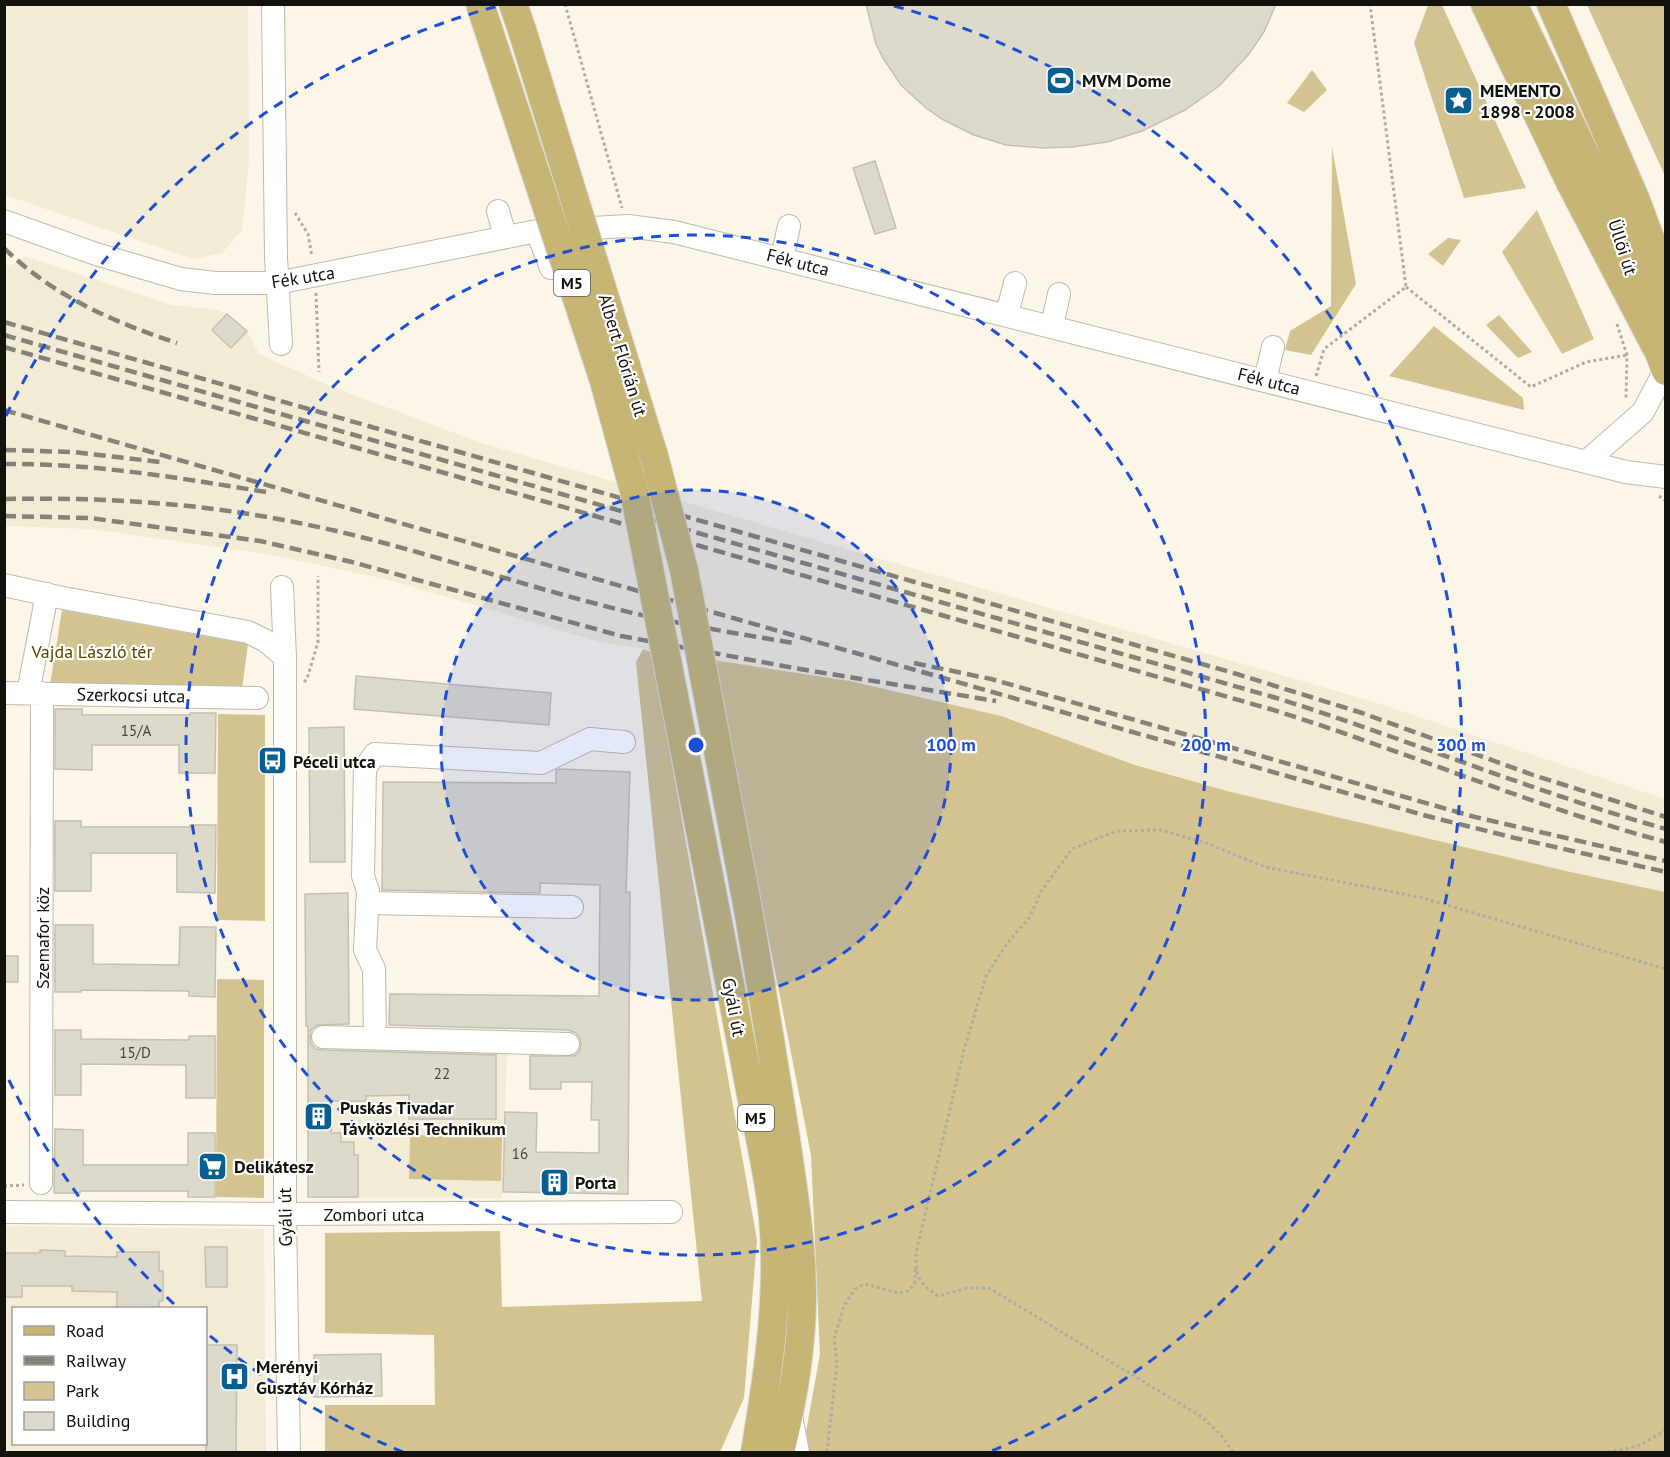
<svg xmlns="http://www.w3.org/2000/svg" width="1670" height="1457" viewBox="0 0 1670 1457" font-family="'PT Sans',sans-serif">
	<rect width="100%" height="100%" fill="#fbf6e7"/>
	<!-- built -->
	<path fill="#f2ebd5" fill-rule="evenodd" d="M 5,4 L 248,5 L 249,160 L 242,230 L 222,253 L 193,259 L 5,195 Z
		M 25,256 L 172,305 L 218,310 L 227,314 L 213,330 L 247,331 L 259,354 L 330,386 L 481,443 L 1374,702 L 1665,799 L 1665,892 L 1566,871 L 1231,792 L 850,681 L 600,642 L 389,580 L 262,553 L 91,529 L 5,526 L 4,260 L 10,266 Z
		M 308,1050 L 507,1051 L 502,1198 L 308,1197 Z
		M 5,1226 L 264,1229 L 266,1452 L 5,1452 ZM 14,1308 L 206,1308 L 206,1444 L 14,1444 Z"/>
	<!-- green -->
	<path fill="#d3c390" d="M 1428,5 L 1442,5 L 1526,188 L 1464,198 L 1414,43 Z
		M 1587,5 L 1665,5 L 1665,176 Z
		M 1312,70 L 1327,90 L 1304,112 L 1287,103 Z
		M 1332,147 L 1356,284 L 1311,355 L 1285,350 L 1290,331 L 1331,306 Z
		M 1537,210 L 1594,339 L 1562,354 L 1502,252 Z
		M 1448,238 L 1461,240 L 1443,266 L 1428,254 Z
		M 1499,315 L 1532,352 L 1518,358 L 1486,325 Z
		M 1434,326 L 1523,398 L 1524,410 L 1389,376 Z
		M 62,610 L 248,644 L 242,689 L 50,685 Z
		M 643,649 L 652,652 L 757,1240 L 744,1398 L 720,1452 L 325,1452 L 325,1405 L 435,1405 L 434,1335 L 325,1333 L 325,1233 L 500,1231 L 502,1307 L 702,1301 L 636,662 Z
		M 714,660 L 850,681 L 1001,716 L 1132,764 L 1231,792 L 1566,871 L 1665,892 L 1665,1452 L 808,1452 L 806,1432 L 820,1354 L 811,1155 Z
		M 218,714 L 265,715 L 265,921 L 217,920 Z
		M 217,979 L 264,980 L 264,1198 L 216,1197 Z
		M 410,1135 L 502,1137 L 501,1181 L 409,1179 Z"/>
	<!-- building -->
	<path fill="#dedacb" stroke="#c4c0b1" stroke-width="1.5" d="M 866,4 L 1276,4 L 1264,32 L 1249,54 L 1219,86 L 1185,110 L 1142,131 L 1107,142 L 1072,147 L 1043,148 L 1006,145 L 974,135 L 942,119 L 926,108 L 901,85 L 883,58 L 876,44 Z
		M 875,161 L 896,228 L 875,234 L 853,168 Z
		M 227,314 L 247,331 L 231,348 L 212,330 Z
		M 356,676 L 551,693 L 549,725 L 354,709 Z
		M 55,709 L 82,709 L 82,715 L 190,715 L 190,713 L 216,713 L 215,773 L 179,773 L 179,745 L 92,745 L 92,770 L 55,769 Z
		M 344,727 L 345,862 L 310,862 L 309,728 Z
		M 560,769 L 630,772 L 626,892 L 630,892 L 628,1194 L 503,1192 L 505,1112 L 537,1113 L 536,1152 L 599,1153 L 599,1120 L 591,1120 L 592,1082 L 561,1082 L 561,1089 L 530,1089 L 530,1056 L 574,1056 L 579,1052 L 581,1045 L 580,1038 L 576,1033 L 568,1030 L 389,1025 L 390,994 L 599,996 L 600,885 L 540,883 L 540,893 L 382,890 L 383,782 L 556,783 L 556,770 Z
		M 55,821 L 81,821 L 81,827 L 190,827 L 190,825 L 216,825 L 215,893 L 177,892 L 177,853 L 91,853 L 91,891 L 55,891 Z
		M 348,893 L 349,1024 L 317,1025 L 311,1030 L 310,1037 L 311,1044 L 316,1049 L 323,1050 L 496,1055 L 496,1119 L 409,1119 L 409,1095 L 366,1096 L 366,1101 L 331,1101 L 331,1133 L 341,1133 L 341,1142 L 354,1142 L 354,1155 L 358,1155 L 358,1197 L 308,1197 L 308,1026 L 306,1026 L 305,894 Z
		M 55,925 L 93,925 L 93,964 L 179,965 L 180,927 L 216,927 L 215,997 L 189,996 L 189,991 L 81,990 L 81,992 L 55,992 Z
		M 4,956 L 18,956 L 18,982 L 4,982 Z
		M 55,1030 L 81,1030 L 81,1039 L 189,1040 L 189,1036 L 215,1036 L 215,1098 L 186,1098 L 186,1065 L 81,1064 L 81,1095 L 55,1095 Z
		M 55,1129 L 83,1130 L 83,1165 L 188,1165 L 188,1133 L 215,1133 L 215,1197 L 188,1197 L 188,1191 L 80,1191 L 80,1193 L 54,1193 Z
		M 205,1247 L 227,1247 L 227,1287 L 206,1287 Z
		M 40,1250 L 65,1251 L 65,1256 L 117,1257 L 117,1252 L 159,1252 L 159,1271 L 163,1271 L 163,1301 L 159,1301 L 159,1308 L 117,1308 L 117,1292 L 72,1291 L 72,1286 L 22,1286 L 22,1297 L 4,1297 L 4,1253 L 40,1253 Z
		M 206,1345 L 237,1345 L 236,1452 L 206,1452 Z
		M 381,1354 L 382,1396 L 314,1397 L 314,1355 Z"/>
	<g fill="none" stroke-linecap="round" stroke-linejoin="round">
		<defs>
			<path id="minor" d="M 273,4 L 276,257 L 281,344
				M 498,211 L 505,236
				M 4,221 L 96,254 L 181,279 L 215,283 L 277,283 L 537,231 L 628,226 L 674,232 L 1626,472 L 1666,477
				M 537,231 L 551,268
				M 782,258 L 789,226
				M 1007,314 L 1015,283
				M 1052,326 L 1059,294
				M 1265,380 L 1273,347
				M 1586,462 L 1643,412 L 1665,370
				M 4,585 L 58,597 L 248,632 L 266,641 L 285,657
				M 282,587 L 285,657 L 285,1214 L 289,1452
				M 4,693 L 257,698
				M 28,693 L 47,594
				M 367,903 L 572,907
				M 323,1037 L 568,1044
				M 375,1038 L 374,969 L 365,950 L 368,891 L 363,876 L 365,768 L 375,754 L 541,763 L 590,739 L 624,742
				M 41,1183 L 42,693
				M 4,1212 L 285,1214 L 671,1212
				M 791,1416 L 798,1452"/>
			<path id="major" d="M 513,4 L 522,30
				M 1485,4 L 1570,182 L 1656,347
				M 1513,4 L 1609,204 L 1666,311
				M 1551,4 L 1635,198 L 1665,278
				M 1650,328 L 1666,371
				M 748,909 C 761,984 773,1058 785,1133 C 793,1187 802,1241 802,1296 C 802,1349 793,1401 780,1452
				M 716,912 C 728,974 740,1037 752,1100 C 760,1138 769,1177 773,1217 C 780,1296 768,1375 755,1452"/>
		</defs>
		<!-- minor casing -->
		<use href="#minor" stroke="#beb9ab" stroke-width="24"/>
		<!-- major casing -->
		<use href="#major" stroke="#d9d9d8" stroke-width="30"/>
		<!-- path -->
		<path stroke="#afaba0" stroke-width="3" stroke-dasharray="3 3" stroke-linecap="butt" d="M 565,4 L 622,208
			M 295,213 L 308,234 L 312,257
			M 1406,287 L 1531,387 L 1586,362 L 1627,355
			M 316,293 L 319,372
			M 1617,324 L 1627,355 L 1626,399
			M 1316,376 L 1324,349 L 1406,287 L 1370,4
			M 1659,496 L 1666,501
			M 304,682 L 307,679 L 318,642 L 318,576
			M 4,1186 L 24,1185
			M 827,1452 L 837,1362 L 834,1339 L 844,1306 L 855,1289 L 865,1284 L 899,1293 L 909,1291 L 915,1282 L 915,1269
			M 1233,1452 L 1221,1435 L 1202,1417 L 989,1288 L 968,1288 L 938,1296 C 917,1282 914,1273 917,1248 L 964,1050 L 986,976 L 1008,942 L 1029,918 L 1042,890 L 1072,849 L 1116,831 L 1161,830 L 1206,843 L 1265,867 L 1419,897 L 1666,969
			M 1608,1452 L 1638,1446 L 1666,1430"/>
		<!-- minor -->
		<use href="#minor" stroke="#fff" stroke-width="22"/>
		<!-- major -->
		<use href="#major" stroke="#c7b575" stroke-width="28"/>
		<!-- rail -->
		<path stroke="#858278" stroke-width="4.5" stroke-dasharray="12 6" stroke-linecap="butt" d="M 4,248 C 53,296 113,322 177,343
			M 4,322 L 1237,674 L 1362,713 L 1533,775 L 1666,817
			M 4,335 L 1273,697 C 1405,738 1533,792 1666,829
			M 4,347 L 1270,709 C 1403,750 1531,806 1666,842
			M 4,410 L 1427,816 L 1515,838 L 1666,872
			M 4,450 L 73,452 L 160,462
			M 4,464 C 93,463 179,478 266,492
			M 4,499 C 103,497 201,503 299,523 C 401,543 500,579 601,605 C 664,622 729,632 793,643
			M 4,516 L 90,518 L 260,541 L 352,562 L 621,636 L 800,669 L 996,701
			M 914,663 L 991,679 L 1475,817 L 1666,861"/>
		<defs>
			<path id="major-bridge" d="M 480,4 L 604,381 L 634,491 L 716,912
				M 522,30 L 654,456 L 684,570 L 748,909"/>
		</defs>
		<!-- major-bridge casing -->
		<use href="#major-bridge" stroke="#d9d9d8" stroke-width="30" stroke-linecap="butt"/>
		<!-- major-bridge -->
		<use href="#major-bridge" stroke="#c7b575" stroke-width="28"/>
	</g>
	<!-- distance rings -->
	<circle cx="696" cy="745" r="255" fill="#1d4ed8" fill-opacity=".12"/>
	<g fill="none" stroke="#1d4ed8" stroke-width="3" stroke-dasharray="10 8">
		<circle cx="696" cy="745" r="255"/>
		<circle cx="696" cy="745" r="510"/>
		<path d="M403 1452A765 765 0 0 1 209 1335M174 1304A765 765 0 0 1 6 1074M6 416A765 765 0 0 1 498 6M894 6A765 765 0 0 1 989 1452"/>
	</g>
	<!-- icons -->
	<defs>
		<symbol id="stadium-square" viewBox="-11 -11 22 22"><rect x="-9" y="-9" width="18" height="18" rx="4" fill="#085f90" stroke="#fff"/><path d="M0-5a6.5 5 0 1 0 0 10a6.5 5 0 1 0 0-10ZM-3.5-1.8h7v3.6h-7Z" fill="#fff"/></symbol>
		<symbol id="sight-square" viewBox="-11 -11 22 22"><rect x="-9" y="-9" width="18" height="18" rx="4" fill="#085f90" stroke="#fff"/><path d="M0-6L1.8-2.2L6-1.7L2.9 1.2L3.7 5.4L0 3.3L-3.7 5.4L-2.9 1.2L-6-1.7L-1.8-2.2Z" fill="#fff"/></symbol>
		<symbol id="bus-square" viewBox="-11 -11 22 22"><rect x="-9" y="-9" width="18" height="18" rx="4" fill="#085f90" stroke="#fff"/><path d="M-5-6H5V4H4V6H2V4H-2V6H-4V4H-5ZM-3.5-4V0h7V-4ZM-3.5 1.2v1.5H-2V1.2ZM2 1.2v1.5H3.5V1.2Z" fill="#fff"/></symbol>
		<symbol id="building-square" viewBox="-11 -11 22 22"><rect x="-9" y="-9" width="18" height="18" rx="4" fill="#085f90" stroke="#fff"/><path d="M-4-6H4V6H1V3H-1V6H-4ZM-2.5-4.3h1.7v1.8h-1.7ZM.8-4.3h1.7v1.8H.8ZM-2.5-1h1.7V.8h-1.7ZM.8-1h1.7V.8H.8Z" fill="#fff"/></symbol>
		<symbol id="supermarket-square" viewBox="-11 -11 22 22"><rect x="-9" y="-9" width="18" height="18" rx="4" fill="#085f90" stroke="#fff"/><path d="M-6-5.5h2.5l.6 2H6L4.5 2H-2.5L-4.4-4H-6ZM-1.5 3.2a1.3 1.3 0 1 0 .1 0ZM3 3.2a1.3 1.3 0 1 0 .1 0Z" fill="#fff"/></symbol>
		<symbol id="hospital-square" viewBox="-11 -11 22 22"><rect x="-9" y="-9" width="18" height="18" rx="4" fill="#085f90" stroke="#fff"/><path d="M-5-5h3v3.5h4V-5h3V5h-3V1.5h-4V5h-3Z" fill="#fff"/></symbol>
	</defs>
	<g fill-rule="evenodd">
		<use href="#stadium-square" x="1044" y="64" width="33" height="33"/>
		<use href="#sight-square" x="1442" y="84" width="33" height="33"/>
		<use href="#bus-square" x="256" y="744" width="33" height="33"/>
		<use href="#building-square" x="302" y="1100" width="33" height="33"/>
		<use href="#supermarket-square" x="196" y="1150" width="33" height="33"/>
		<use href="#building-square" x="538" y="1166" width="33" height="33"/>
		<use href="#hospital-square" x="218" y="1360" width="33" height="33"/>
	</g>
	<g text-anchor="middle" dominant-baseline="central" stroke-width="4.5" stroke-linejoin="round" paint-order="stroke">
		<!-- number labels -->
		<g font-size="15" fill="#46433c">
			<text x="136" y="730">15/A</text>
			<text x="135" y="1052">15/D</text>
			<text x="442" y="1073">22</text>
			<text x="520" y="1153">16</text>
		</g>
		<!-- shield labels -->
		<g fill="#fff" stroke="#5a5855" stroke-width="1.5">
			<rect x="554" y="270" width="36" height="26" rx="4.5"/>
			<rect x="738" y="1105" width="36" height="26" rx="4.5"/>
		</g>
		<g font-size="16" font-weight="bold" fill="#13110c">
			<text x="572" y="283">M5</text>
			<text x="756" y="1118">M5</text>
		</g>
		<!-- poi labels -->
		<g font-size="18" font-weight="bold" fill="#13110c" stroke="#fff" text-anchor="start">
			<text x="1082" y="80">MVM Dome</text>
			<text x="1480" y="90">MEMENTO<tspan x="1480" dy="21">1898 - 2008</tspan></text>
			<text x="293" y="761">Péceli utca</text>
			<text x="340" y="1107">Puskás Tivadar<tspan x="340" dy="21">Távközlési Technikum</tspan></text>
			<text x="234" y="1166">Delikátesz</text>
			<text x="575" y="1182">Porta</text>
			<text x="256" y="1366">Merényi<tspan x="256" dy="21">Gusztáv Kórház</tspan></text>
		</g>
		<!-- street labels -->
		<g font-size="18" fill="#13110c" stroke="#fff">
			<text transform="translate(1623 247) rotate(72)">Üllői út</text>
			<text transform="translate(798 262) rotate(14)">Fék utca</text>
			<text transform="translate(303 277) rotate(-9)">Fék utca</text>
			<text transform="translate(623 355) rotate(73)">Albert Flórián út</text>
			<text transform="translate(1269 381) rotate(14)">Fék utca</text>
			<text transform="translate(131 695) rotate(1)">Szerkocsi utca</text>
			<text transform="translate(42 938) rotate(-90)">Szemafor köz</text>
			<text transform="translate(734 1007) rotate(79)">Gyáli út</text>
			<text x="374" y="1214">Zombori utca</text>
			<text transform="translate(285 1217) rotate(-91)">Gyáli út</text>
		</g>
		<!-- park labels -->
		<g font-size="18" fill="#574600" stroke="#fff">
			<text x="92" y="651">Vajda László tér</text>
		</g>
	</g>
	<circle cx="696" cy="745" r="9" fill="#1d4ed8" stroke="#fff" stroke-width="3"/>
	<g font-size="18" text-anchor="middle" font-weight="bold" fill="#1d4ed8" stroke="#fff" stroke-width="4.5" stroke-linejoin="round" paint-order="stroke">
		<text x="951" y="751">100 m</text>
		<text x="1206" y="751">200 m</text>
		<text x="1461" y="751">300 m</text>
	</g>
	<!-- border -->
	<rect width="1670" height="1457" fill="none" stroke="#13110c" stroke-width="12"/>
	<!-- legend -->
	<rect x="12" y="1307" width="195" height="138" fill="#ffffff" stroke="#a1a09e" stroke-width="1.5"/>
	<rect x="24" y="1326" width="30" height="9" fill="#c7b575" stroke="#a1a09e" stroke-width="1.5"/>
	<text x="66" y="1337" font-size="18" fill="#13110c">Road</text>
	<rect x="24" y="1356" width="30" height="9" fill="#858278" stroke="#a1a09e" stroke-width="1.5"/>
	<text x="66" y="1367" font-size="18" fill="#13110c">Railway</text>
	<rect x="24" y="1382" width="30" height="18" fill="#d3c390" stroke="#a1a09e" stroke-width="1.5"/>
	<text x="66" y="1397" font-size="18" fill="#13110c">Park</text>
	<rect x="24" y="1412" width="30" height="18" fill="#dedacb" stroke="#a1a09e" stroke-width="1.5"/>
	<text x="66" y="1427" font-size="18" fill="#13110c">Building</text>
</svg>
